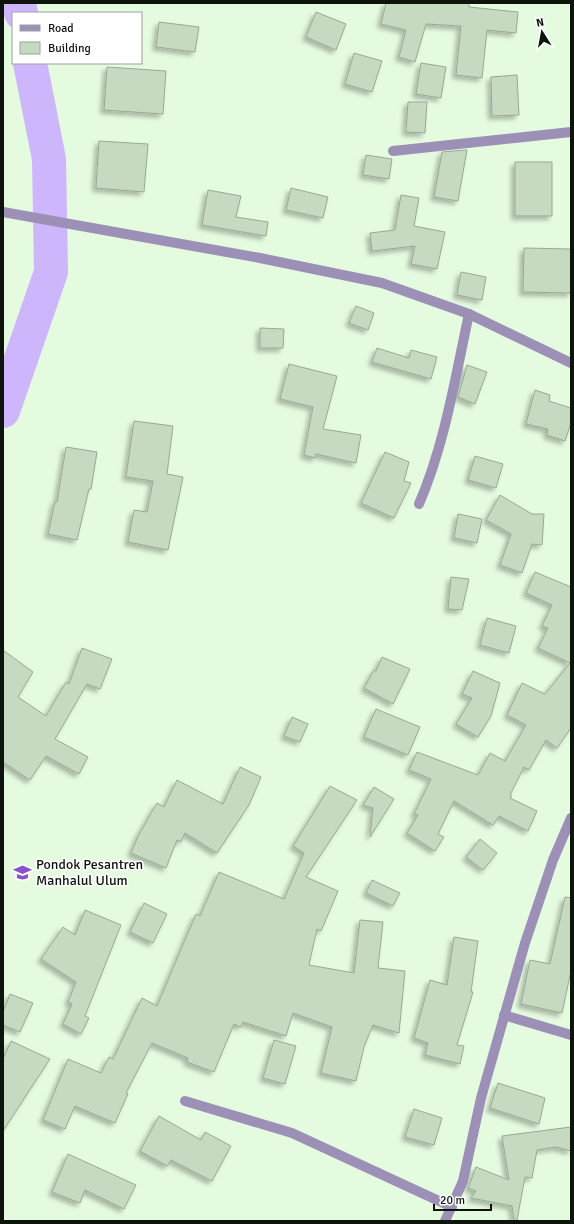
<svg xmlns="http://www.w3.org/2000/svg" width="574" height="1224" viewBox="0 0 574 1224" font-family="Signika,sans-serif">
	<defs>
		<filter id="shadow"><feDropShadow dx="-3.5" dy="3.5" stdDeviation="2" flood-color="#0004"/></filter>
	</defs>
	<rect width="100%" height="100%" fill="#e5fbe0"/>
	<g fill="none" stroke-linecap="round" stroke-linejoin="round">
		<!-- river -->
		<path stroke="#ceb6fd" stroke-width="34" d="M 19,3 L 21,13
			M 3,411 L 51,272 L 49,159 L 30,63"/>
	</g>
	<!-- building -->
	<path fill="#c5dac0" stroke="#96aa91" filter="url(#shadow)" d="M 386,3 L 469,3 L 469,7 L 518,12 L 516,33 L 487,30 L 482,78 L 456,75 L 461,26 L 426,24 L 415,62 L 399,57 L 406,30 L 381,24 Z
		M 316,12 L 346,24 L 336,50 L 306,37 Z
		M 159,22 L 199,27 L 195,52 L 156,47 Z
		M 354,53 L 382,61 L 372,92 L 345,84 Z
		M 421,63 L 446,67 L 441,98 L 416,94 Z
		M 107,67 L 166,71 L 163,114 L 104,110 Z
		M 517,75 L 519,115 L 492,116 L 491,77 Z
		M 408,102 L 427,102 L 425,133 L 406,132 Z
		M 99,141 L 148,144 L 144,192 L 96,188 Z
		M 465,150 L 467,150 L 458,201 L 434,197 L 442,152 Z
		M 366,155 L 392,159 L 389,179 L 363,175 Z
		M 515,162 L 552,162 L 552,216 L 515,216 Z
		M 291,188 L 328,197 L 323,218 L 286,210 Z
		M 208,190 L 241,196 L 236,217 L 268,222 L 266,236 L 202,225 Z
		M 401,195 L 419,198 L 414,226 L 445,232 L 437,269 L 411,264 L 415,246 L 372,251 L 370,233 L 395,230 Z
		M 524,248 L 571,249 L 571,293 L 523,292 Z
		M 461,272 L 486,277 L 482,300 L 457,295 Z
		M 356,306 L 374,313 L 368,330 L 349,323 Z
		M 260,328 L 284,329 L 283,348 L 260,348 Z
		M 377,348 L 409,358 L 411,350 L 437,357 L 431,379 L 372,362 Z
		M 289,364 L 337,376 L 323,429 L 361,435 L 356,463 L 316,454 L 315,458 L 304,455 L 313,407 L 280,399 Z
		M 467,365 L 487,372 L 475,404 L 458,397 Z
		M 535,390 L 550,395 L 549,401 L 571,408 L 571,423 L 565,441 L 547,435 L 548,429 L 526,424 Z
		M 134,421 L 173,426 L 167,474 L 183,477 L 168,550 L 128,542 L 134,510 L 147,512 L 153,481 L 126,477 Z
		M 66,447 L 97,452 L 91,489 L 89,489 L 77,540 L 48,534 L 55,501 L 57,502 Z
		M 385,452 L 409,462 L 404,481 L 411,483 L 394,518 L 361,503 Z
		M 475,456 L 503,464 L 496,488 L 468,480 Z
		M 500,495 L 532,514 L 544,514 L 542,545 L 532,544 L 522,573 L 500,565 L 511,534 L 486,520 Z
		M 458,514 L 482,519 L 477,543 L 454,538 Z
		M 535,572 L 571,587 L 571,728 L 557,748 L 546,740 L 529,770 L 524,767 L 510,795 L 512,796 L 510,798 L 537,811 L 528,831 L 499,816 L 493,825 L 454,801 L 438,834 L 444,837 L 435,851 L 407,833 L 418,815 L 414,814 L 431,779 L 409,770 L 417,752 L 478,775 L 490,753 L 505,761 L 526,725 L 507,715 L 522,683 L 545,694 L 570,663 L 538,648 L 548,628 L 542,626 L 552,605 L 526,593 Z
		M 451,577 L 469,579 L 462,610 L 448,609 Z
		M 487,618 L 516,626 L 509,653 L 480,645 Z
		M 82,648 L 112,659 L 100,689 L 87,684 L 55,739 L 88,757 L 79,774 L 46,756 L 30,780 L 3,762 L 3,650 L 33,672 L 18,697 L 46,716 L 66,682 L 69,684 Z
		M 382,657 L 410,669 L 393,704 L 364,688 L 374,670 L 376,671 Z
		M 473,671 L 500,683 L 491,716 L 478,737 L 456,724 L 472,698 L 462,694 Z
		M 376,709 L 420,727 L 408,755 L 364,737 Z
		M 292,717 L 308,724 L 300,742 L 284,736 Z
		M 240,767 L 261,777 L 249,805 L 217,853 L 185,833 L 181,842 L 177,840 L 166,868 L 131,853 L 139,834 L 157,803 L 164,807 L 177,780 L 223,804 Z
		M 330,786 L 357,800 L 306,877 L 338,891 L 321,931 L 317,929 L 309,965 L 354,973 L 360,920 L 383,922 L 378,968 L 405,971 L 399,1033 L 373,1025 L 364,1047 L 356,1081 L 321,1073 L 332,1027 L 293,1013 L 286,1036 L 243,1022 L 241,1027 L 234,1024 L 214,1072 L 187,1062 L 188,1058 L 152,1043 L 126,1093 L 128,1094 L 115,1123 L 75,1106 L 65,1129 L 43,1120 L 68,1059 L 101,1073 L 109,1057 L 113,1059 L 142,998 L 157,1006 L 196,914 L 200,916 L 219,872 L 284,899 L 304,853 L 293,846 Z
		M 374,787 L 394,799 L 370,837 L 373,808 L 363,805 Z
		M 480,839 L 497,853 L 483,870 L 466,857 Z
		M 372,880 L 400,893 L 393,906 L 366,893 Z
		M 565,897 L 571,898 L 571,971 L 562,1013 L 521,1004 L 530,960 L 550,964 Z
		M 144,903 L 167,914 L 153,943 L 130,932 Z
		M 85,910 L 121,925 L 85,1016 L 89,1018 L 81,1034 L 63,1024 L 72,1004 L 68,1002 L 76,982 L 41,959 L 63,927 L 75,935 Z
		M 454,937 L 478,941 L 471,992 L 473,992 L 457,1045 L 464,1046 L 460,1064 L 425,1055 L 428,1043 L 414,1038 L 430,980 L 447,985 Z
		M 10,994 L 33,1003 L 20,1032 L 3,1025 L 3,1012 Z
		M 274,1040 L 296,1046 L 285,1084 L 263,1078 Z
		M 11,1041 L 50,1059 L 3,1131 L 3,1059 Z
		M 498,1083 L 545,1098 L 539,1124 L 490,1108 Z
		M 414,1109 L 442,1118 L 434,1145 L 405,1137 Z
		M 159,1116 L 201,1140 L 205,1132 L 231,1146 L 212,1181 L 171,1160 L 167,1166 L 140,1151 Z
		M 571,1127 L 571,1151 L 556,1147 L 537,1150 L 532,1178 L 525,1177 L 517,1220 L 514,1220 L 512,1206 L 471,1198 L 476,1191 L 468,1188 L 476,1167 L 509,1180 L 502,1136 Z
		M 68,1154 L 136,1185 L 124,1209 L 85,1190 L 80,1203 L 52,1192 Z"/>
	<g fill="none" stroke-linecap="round" stroke-linejoin="round">
		<!-- minor -->
		<path stroke="#9c90b6" stroke-width="10" d="M 393,151 L 571,132
			M 419,504 C 445,444 455,378 469,314
			M 504,1015 L 571,1035
			M 185,1101 L 292,1133 L 452,1207"/>
		<!-- tertiary -->
		<path stroke="#9c90b6" stroke-width="10" d="M 3,212 L 260,258 L 382,283 L 469,314 L 571,363
			M 445,1221 L 463,1181 L 481,1098 L 525,943 L 553,860 L 571,818"/>
	</g>
	<!-- icons -->
	<defs>
		<symbol id="school-bare" viewBox="-9 -9 18 18"><path d="M0-5L7-2L0 1L-7-2ZM-4 1L0 2.5L4 1V4Q0 6-4 4Z" fill="#8654cc" stroke="#fff" stroke-width="2.5" paint-order="stroke"/></symbol>
	</defs>
	<g fill-rule="evenodd">
		<use href="#school-bare" x="10" y="860" width="25" height="25"/>
	</g>
	<g text-anchor="middle" dominant-baseline="central" stroke-width="3" stroke-linejoin="round" paint-order="stroke">
		<!-- poi labels -->
		<g font-size="14" fill="#0d140b" stroke="#fff" text-anchor="start">
			<text x="36" y="864">Pondok Pesantren<tspan x="36" dy="16">Manhalul Ulum</tspan></text>
		</g>
	</g>
	<!-- border -->
	<rect width="574" height="1224" fill="none" stroke="#0d140b" stroke-width="8"/>
	<!-- legend -->
	<rect x="12" y="12" width="130" height="52" fill="#ffffff" stroke="#9ea19d"/>
	<rect x="20" y="25" width="20" height="6" fill="#9c90b6" stroke="#9ea19d"/>
	<text x="48" y="32" font-size="12" fill="#0d140b">Road</text>
	<rect x="20" y="42" width="20" height="12" fill="#c5dac0" stroke="#9ea19d"/>
	<text x="48" y="52" font-size="12" fill="#0d140b">Building</text>
	<!-- north arrow -->
	<g transform="translate(542 32) rotate(349)" stroke="#ffffff" stroke-width="3" paint-order="stroke">
	<path d="M0-3L7 15L0 10L-7 15Z" fill="#0d140b"/>
	<text y="-6" font-size="11" font-weight="bold" text-anchor="middle" fill="#0d140b">N</text>
	</g>
	<!-- scale -->
	<path d="M434 1204v6h57v-6" fill="none" stroke="#0d140b" stroke-width="2"/>
	<text x="440" y="1204" font-size="12" fill="#0d140b" stroke="#ffffff" stroke-width="3" paint-order="stroke">20 m</text>
</svg>
